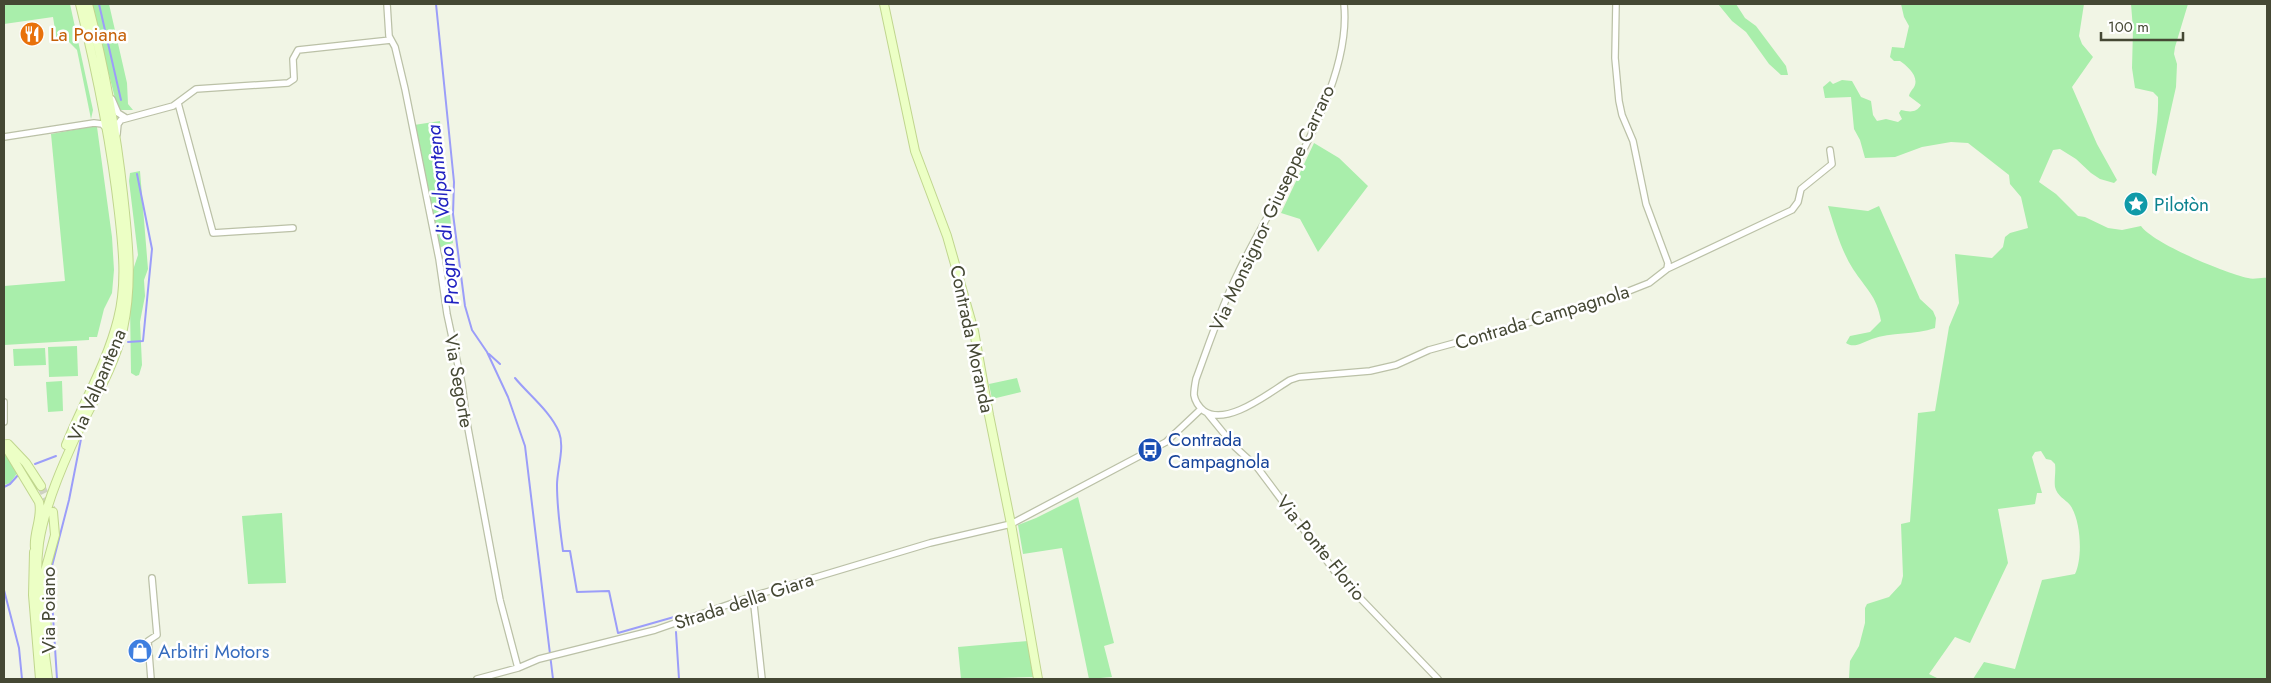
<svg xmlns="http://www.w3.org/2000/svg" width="2271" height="683" viewBox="0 0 2271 683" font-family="Jost,sans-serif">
	<rect width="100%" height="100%" fill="#f1f5e5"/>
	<!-- green -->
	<path fill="#a9eeab" d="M 4,4 L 70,4 L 93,110 L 91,119 L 77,50 L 69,42 L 57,42 L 53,17 L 4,24 Z
		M 91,4 L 109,4 L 127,83 L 128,104 L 133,110 L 118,110 Z
		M 1718,4 L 1736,4 L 1745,18 L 1756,26 L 1786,66 L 1788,75 L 1781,75 L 1769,64 L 1746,32 L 1732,21 Z
		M 1901,4 L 2084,4 L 2079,36 L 2082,44 L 2093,57 L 2072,87 L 2097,144 L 2117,180 L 2114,183 L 2100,179 L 2091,173 L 2076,159 L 2060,149 L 2053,150 L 2039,182 L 2056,194 L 2078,216 L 2085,217 L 2108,228 L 2122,230 L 2141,226 C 2154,244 2225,273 2248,278 C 2254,280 2261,277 2267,278 L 2267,679 L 1973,679 L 1984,662 L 2015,669 L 2042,580 L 2075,574 C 2083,558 2081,520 2070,505 C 2065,499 2057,496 2055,487 C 2054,480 2056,472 2055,464 L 2051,460 L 2046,459 L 2041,451 L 2035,452 L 2032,457 L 2042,493 L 2037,493 L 2035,504 L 1998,509 L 2008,563 L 1970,643 L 1955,637 L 1929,674 L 1939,679 L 1849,678 L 1850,661 L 1859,646 L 1865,623 L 1865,608 L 1867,604 L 1889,597 L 1901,584 L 1903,576 L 1901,524 L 1910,522 L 1918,413 L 1935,411 L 1949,327 L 1959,303 L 1955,254 L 1992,258 L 2003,247 L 2005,237 L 2010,233 L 2028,228 L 2021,197 L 2010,184 L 2009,175 L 1968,143 L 1951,142 L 1922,147 L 1895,157 L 1865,158 L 1860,140 L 1854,129 L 1851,97 L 1825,98 L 1823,87 L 1830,81 L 1833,84 L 1842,80 L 1852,81 L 1861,97 L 1871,101 L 1873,115 L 1877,121 L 1886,119 L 1898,122 L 1902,119 L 1899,113 L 1901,110 C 1910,112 1916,113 1921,105 L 1909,96 C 1910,91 1913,90 1915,85 C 1918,75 1907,66 1900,61 L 1894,61 L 1890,57 L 1892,47 L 1904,48 L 1909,26 L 1904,17 Z
		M 2131,4 L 2188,4 L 2175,47 L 2174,54 L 2177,64 L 2176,87 L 2156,176 L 2152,173 C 2152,148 2159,123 2158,97 L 2153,92 L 2135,88 L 2132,68 L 2133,29 Z
		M 440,121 L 453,243 L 438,248 L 414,125 Z
		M 89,127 L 97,127 L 112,237 L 114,270 L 112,293 L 104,309 L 97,337 L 89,337 L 89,340 L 4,345 L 4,286 L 65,281 L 51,134 Z
		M 1314,143 L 1339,158 L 1368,186 L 1318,252 L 1300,219 L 1281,213 Z
		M 140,171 L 148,269 L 144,280 L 145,296 L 140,322 L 142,365 L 139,375 L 136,376 L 131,373 L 130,305 L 132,295 L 130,279 L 138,255 L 129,181 L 130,173 Z
		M 1828,206 L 1868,211 L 1879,206 L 1920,299 L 1933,311 L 1936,318 L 1935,328 C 1915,335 1891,332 1872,339 C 1863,342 1854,349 1846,343 L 1850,336 L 1870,332 L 1881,321 C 1877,296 1866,289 1853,269 C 1841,250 1835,228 1828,206 Z
		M 77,346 L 78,376 L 49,377 L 48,347 Z
		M 45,348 L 46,365 L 14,366 L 13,349 Z
		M 1017,378 L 1021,392 L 992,399 L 989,384 Z
		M 62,381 L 63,411 L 48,412 L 46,382 Z
		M 4,449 L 18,472 L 10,483 L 4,485 Z
		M 1078,497 L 1114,643 L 1104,646 L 1112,677 L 1089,679 L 1062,548 L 1023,554 L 1018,525 L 1036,518 Z
		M 282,513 L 286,583 L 248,584 L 242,516 Z
		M 1028,641 L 1033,677 L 961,679 L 958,647 Z"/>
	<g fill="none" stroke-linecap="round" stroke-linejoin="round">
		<!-- stream -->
		<path stroke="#9b9df9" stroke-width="2" d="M 99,4 L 121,100
			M 436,4 L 454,182 L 453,214 L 465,306 L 472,330 L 487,352 L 508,397 L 525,446 L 553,679
			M 128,342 L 143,341 L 152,249 L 137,174
			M 489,354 L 500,364
			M 515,378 C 529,395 550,411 559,432 C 565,448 557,469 557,485 C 557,508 560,529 563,551 L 570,551 L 577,592 L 609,591 L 618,633 L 674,617
			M 35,464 L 56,456
			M 4,487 L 10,484 L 19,474
			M 4,590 L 19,648 L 22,679
			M 676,632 L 679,679
			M 57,679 L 51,585 L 52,566 L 69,500 L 81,439"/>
		<!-- secondary-tunnel -->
		<path stroke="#cfd2c2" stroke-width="8" stroke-dasharray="8 4" stroke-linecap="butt" d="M 41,486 L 53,512"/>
		<defs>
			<path id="street" d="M 387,4 L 389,36 L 395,47 L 405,89 L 439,259 L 447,314 L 462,384 L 467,423 L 500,600 L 518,668
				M 1344,4 C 1353,88 1273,198 1238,273 C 1221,307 1209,344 1196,379 C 1195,384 1194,390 1194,395 C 1195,401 1199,407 1204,411 C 1227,427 1270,392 1290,380 L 1299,377 L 1370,371 L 1396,365 L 1429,350 L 1596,304 L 1649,283 L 1667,269 L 1668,263 L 1646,204 L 1633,141 L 1622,115 L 1619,101 L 1615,58 L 1616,4
				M 112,99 L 118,113 L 126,118
				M 178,103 L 213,233 L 293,228
				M 117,134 L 118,124 L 121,120 L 173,106 L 196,89 L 288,83 L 294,79 L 293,59 L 298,50 L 391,40
				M 4,137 L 94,123 L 102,124 L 106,128
				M 1667,269 L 1792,210 L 1798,202 L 1801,189 L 1832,164 L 1830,150
				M 4,402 L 4,422
				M 1208,414 L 1235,447 L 1257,467 L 1336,573 L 1438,679
				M 753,596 L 762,679
				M 151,679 L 148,641 L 157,635 L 152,578
				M 477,679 L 518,668 L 539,659 L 655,630 L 753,596 L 930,543 L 1011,524 L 1166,442 L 1201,409"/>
			<path id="secondary" d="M 884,4 L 915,151 L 947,236 L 974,331 L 989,415 L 1011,524 L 1038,679
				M 4,444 L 39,502 C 43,517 33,533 35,548
				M 8,444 L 26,463 L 41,486
				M 66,445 C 83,403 107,363 118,319 C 127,284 123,248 119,213 C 111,142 97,73 80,4
				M 34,552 L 33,595 L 40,679
				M 47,637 L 45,571 L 55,535 L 53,512
				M 48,679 C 43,635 33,588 39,543 C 44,510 57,478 71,447 C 88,408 114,371 123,329 C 133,283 128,239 123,194 C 116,129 104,66 88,4"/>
		</defs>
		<!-- street casing -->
		<use href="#street" stroke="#bbc1a7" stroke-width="8"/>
		<!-- secondary casing -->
		<use href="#secondary" stroke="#c0d68e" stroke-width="10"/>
		<!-- street -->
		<use href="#street" stroke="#fff" stroke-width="5.5"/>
		<!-- secondary -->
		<use href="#secondary" stroke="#ecffc5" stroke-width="8"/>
	</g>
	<!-- icons -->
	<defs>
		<symbol id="restaurant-disc" viewBox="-11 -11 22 22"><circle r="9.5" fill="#e8710a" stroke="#fff"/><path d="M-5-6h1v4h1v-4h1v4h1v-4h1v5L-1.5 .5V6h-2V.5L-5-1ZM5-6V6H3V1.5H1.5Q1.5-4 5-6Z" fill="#fff"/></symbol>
		<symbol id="sight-disc" viewBox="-11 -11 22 22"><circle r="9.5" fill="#0f9aa8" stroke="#fff"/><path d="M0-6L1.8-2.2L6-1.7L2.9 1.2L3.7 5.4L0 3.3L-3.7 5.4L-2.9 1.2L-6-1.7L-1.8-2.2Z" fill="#fff"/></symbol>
		<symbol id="bus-disc" viewBox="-11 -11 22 22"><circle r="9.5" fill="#1a4fb4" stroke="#fff"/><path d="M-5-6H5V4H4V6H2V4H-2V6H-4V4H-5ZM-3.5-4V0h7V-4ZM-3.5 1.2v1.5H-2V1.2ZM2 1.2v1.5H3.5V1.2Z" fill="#fff"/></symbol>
		<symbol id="shop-disc" viewBox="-11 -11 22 22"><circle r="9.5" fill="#3f7fe0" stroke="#fff"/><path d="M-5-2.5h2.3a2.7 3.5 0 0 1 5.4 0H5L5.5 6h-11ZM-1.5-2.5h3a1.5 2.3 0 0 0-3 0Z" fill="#fff"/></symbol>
	</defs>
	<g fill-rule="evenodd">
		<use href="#restaurant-disc" x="18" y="20" width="28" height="28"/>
		<use href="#sight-disc" x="2122" y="190" width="28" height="28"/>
		<use href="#bus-disc" x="1136" y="436" width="28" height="28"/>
		<use href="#shop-disc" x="126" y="637" width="28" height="28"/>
	</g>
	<g text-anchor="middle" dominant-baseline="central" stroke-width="5" stroke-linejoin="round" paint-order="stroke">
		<!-- food labels -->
		<g font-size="19" fill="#c56008" stroke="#fff" text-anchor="start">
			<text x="50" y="34">La Poiana</text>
		</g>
		<!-- culture labels -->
		<g font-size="19" fill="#0d838f" stroke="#fff" text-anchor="start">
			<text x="2154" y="204">Pilotòn</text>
		</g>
		<!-- street labels -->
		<g font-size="19" fill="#454834" stroke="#fff">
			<text transform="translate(1272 208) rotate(-65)">Via Monsignor Giuseppe Carraro</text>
			<text transform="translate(1542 317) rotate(-17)">Contrada Campagnola</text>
			<text transform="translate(972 339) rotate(78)">Contrada Moranda</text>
			<text transform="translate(459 381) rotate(80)">Via Segorte</text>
			<text transform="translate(97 385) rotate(-67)">Via Valpantena</text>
			<text transform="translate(1321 548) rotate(51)">Via Ponte Florio</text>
			<text transform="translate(744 601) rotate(-18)">Strada della Giara</text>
			<text transform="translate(48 610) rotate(-90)">Via Poiano</text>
		</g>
		<!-- transit labels -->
		<g font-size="19" fill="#164399" stroke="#fff" text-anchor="start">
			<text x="1168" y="439">Contrada<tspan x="1168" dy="22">Campagnola</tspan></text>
		</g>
		<!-- shop labels -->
		<g font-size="19" fill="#366cbe" stroke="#fff" text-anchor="start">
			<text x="158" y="651">Arbitri Motors</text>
		</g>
		<!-- water labels -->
		<g font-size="20" font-style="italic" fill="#2022c1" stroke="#fff">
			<text transform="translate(443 215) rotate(-96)">Progno di Valpantena</text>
		</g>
	</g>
	<!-- border -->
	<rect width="2271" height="683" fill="none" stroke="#454834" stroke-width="10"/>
	<!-- scale -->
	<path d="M2101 32v8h82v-8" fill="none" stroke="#454834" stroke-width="2.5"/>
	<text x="2108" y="32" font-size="15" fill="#454834" stroke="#ffffff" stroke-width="4" paint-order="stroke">100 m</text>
</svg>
